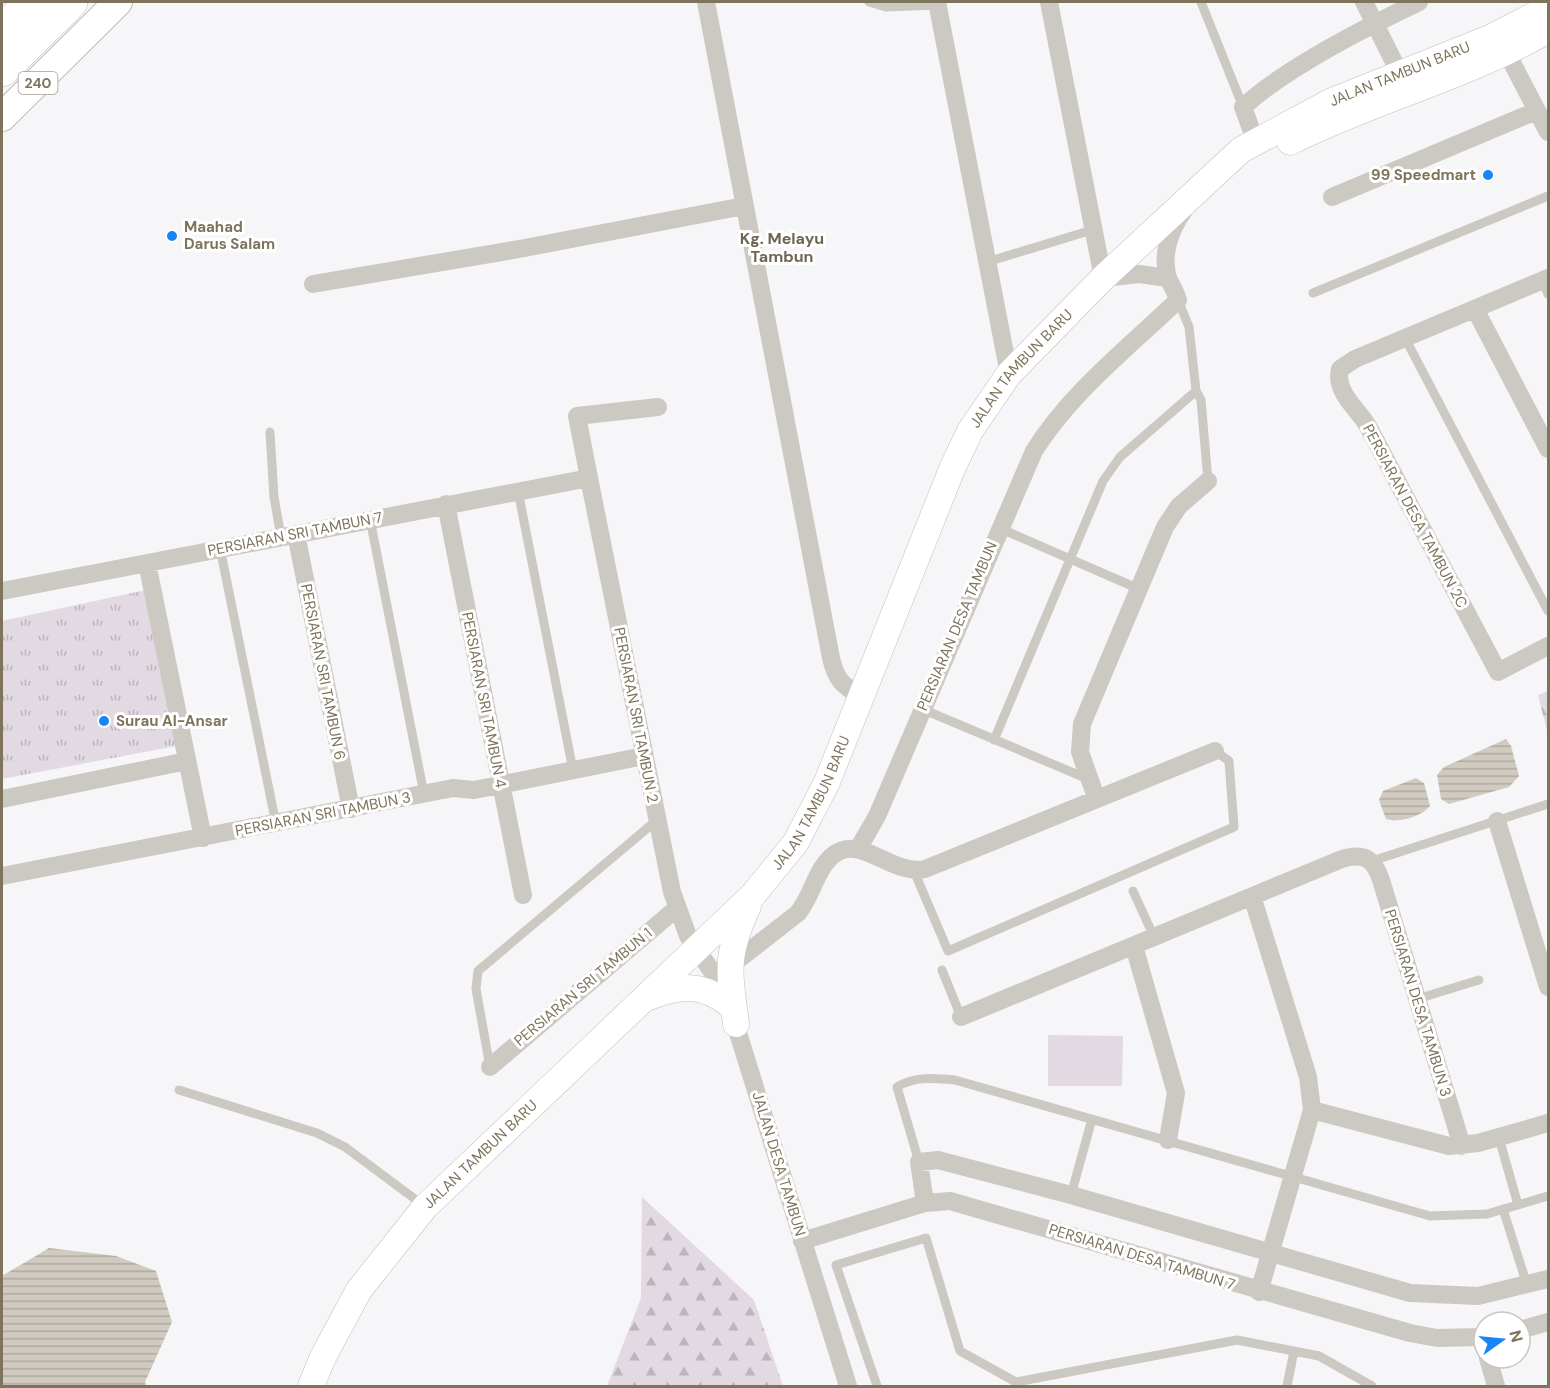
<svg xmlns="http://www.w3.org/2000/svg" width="1550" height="1388" viewBox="0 0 1550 1388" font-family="'DM Sans',sans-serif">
	<defs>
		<pattern id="forest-firs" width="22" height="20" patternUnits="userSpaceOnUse" patternTransform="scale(1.5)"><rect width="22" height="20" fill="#e2d9e3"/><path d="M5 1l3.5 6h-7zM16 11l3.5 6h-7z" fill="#bcb5bb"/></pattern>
		<pattern id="park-tufts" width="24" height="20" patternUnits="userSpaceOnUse" patternTransform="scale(1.5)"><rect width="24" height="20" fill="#e2d9e3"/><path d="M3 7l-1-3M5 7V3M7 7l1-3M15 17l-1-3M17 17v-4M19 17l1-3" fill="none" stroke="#bcb5bb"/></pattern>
		<pattern id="water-rules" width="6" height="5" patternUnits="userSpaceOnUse" patternTransform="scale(1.5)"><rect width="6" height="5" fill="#d1cac1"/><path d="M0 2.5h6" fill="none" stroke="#afa9a0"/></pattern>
	</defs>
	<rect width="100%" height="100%" fill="#f6f5f8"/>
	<!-- forest -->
	<path fill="url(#forest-firs)" d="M 1548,691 L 1548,735 L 1538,695 Z
		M 642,1197 L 754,1300 L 783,1386 L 607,1386 L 641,1298 Z"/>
	<!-- park -->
	<path fill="url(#park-tufts)" d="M 146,590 L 176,746 L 2,779 L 2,621 Z"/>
	<!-- pitch -->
	<path fill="#e2d9e3" d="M 1048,1035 L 1123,1036 L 1122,1086 L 1048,1086 Z"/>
	<!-- water -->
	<path fill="url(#water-rules)" d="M 1506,739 L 1511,746 L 1519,776 L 1509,787 L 1449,804 L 1441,799 L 1437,775 L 1444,767 Z
		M 1416,778 L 1424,783 L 1430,806 C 1421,817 1399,823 1386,819 L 1379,800 L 1383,791 Z
		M 49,1248 L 116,1256 L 156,1271 L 172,1322 L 145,1382 L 146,1386 L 2,1386 L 2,1276 Z"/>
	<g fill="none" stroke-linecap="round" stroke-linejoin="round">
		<defs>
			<g id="secondary">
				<path d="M 1290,142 C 1374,100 1467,77 1548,30"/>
				<path d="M 649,997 C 679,985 702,983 729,1004"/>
				<path d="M 736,1024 C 729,970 725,956 748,906"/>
				<path id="s1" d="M 311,1386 L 323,1357 L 359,1290 L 425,1207 L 753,895 L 796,842 L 827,782 L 952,469 L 970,431 L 1009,374 L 1103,278 L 1241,150 L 1332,101 L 1492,37 L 1548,8"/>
			</g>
			<path id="primary" d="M 2,117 L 118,2"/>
			<path id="motorway" d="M 2,31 L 31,2
				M 2,70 L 71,2"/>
		</defs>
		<!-- secondary casing -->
		<use href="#secondary" stroke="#c3bfb7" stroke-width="27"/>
		<!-- primary casing -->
		<use href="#primary" stroke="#c0bdb6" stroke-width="30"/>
		<!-- motorway casing -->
		<use href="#motorway" stroke="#bebcb6" stroke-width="34"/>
		<!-- service -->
		<path stroke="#ccc9c3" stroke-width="9" d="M 869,2 L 886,7 L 938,5
			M 1201,2 L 1243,107
			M 987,262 L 1092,230
			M 1542,281 L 1548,294
			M 1313,293 L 1548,196
			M 1178,300 L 1189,327 L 1196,391 L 1201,400 L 1208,481
			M 1405,338 L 1548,611
			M 270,432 L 274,497 L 281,537
			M 518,491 L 573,770
			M 370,519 L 424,794
			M 999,528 L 1139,589
			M 220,548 L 276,824
			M 922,709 L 1088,779
			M 994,740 L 1103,481 L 1120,457 L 1196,391
			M 1372,861 L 1548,804
			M 914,871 L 948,951 L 1234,827 L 1229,761 L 1215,751
			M 1133,891 L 1154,937
			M 942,970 L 961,1017
			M 1417,999 L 1479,980
			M 490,1067 L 476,989 L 478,971 L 657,820
			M 179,1090 L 317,1133 L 345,1147 L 423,1205
			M 1499,1138 L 1518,1205
			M 919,1162 L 897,1087 C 914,1076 935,1078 955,1080 L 1430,1216 L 1487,1214 L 1548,1196
			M 1071,1195 L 1092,1119
			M 1503,1209 L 1527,1285
			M 877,1386 L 836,1265 L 926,1238 L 960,1351 L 1016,1382 L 1237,1340 L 1319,1356 L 1372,1386
			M 1287,1386 L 1294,1351"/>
		<!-- minor -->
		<path stroke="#ccc9c3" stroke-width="18" d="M 706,2 L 831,658 C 836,680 843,686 862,697
			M 937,2 L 1009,374
			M 1049,2 L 1103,278 L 1139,274 L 1168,278
			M 1364,2 L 1400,74
			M 1507,53 L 1548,132
			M 1255,140 L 1243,107 C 1287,67 1364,28 1419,2
			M 1332,197 L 1536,111
			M 1548,278 L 1355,359 L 1340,369 C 1334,393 1359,409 1369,428 L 1498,672 L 1548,646
			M 313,284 L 519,249 L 744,206
			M 1475,309 L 1548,449
			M 658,407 L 577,416 L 589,478 L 672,892 L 688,936 L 715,976 L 729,1004 L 848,1386
			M 446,504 L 523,895
			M 296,534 L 351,809
			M 147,563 L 203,838
			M 2,591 L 589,478
			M 1096,797 L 1080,752 L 1082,724 L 1165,527 L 1179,506 L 1208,481
			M 2,799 L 187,761
			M 1497,821 L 1548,987
			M 858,849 L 877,816 L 1034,451 C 1071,392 1128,348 1178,300 C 1176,292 1171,285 1168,278 C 1161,255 1170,230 1183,212
			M 2,876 L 453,788 L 474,790 L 644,756
			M 1252,896 L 1308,1077 L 1312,1110 L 1259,1292
			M 1134,946 L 1176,1093 L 1168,1140
			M 730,966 L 798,913 C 812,896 815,872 831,857 C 859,831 890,876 925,869 L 1215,751
			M 961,1017 L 1342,859 C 1364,852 1374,859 1381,880 L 1462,1146
			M 490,1067 L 677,908
			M 1312,1110 L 1449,1146 L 1478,1143 L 1548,1123
			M 925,1203 L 919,1162 L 938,1160 L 1071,1195 L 1410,1293 L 1478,1296 L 1548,1279
			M 802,1241 L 925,1203 L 950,1201 L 1410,1333 L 1437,1338 L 1484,1337
			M 1520,1330 L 1548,1322
			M 1488,1358 L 1496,1386"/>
		<!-- secondary -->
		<use href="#secondary" stroke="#fff" stroke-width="26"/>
		<!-- primary -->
		<use href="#primary" stroke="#fff" stroke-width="28"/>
		<!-- motorway -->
		<use href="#motorway" stroke="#fff" stroke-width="33"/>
	</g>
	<!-- markers -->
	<g fill="#1885f6" stroke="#fff" stroke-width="2">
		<circle cx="1488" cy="175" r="6"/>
		<circle cx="172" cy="236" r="6"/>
		<circle cx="104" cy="721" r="6"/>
	</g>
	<g text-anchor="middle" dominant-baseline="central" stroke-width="6" stroke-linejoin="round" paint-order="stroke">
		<!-- shield labels -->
		<rect fill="#fff" stroke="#a59e8d" stroke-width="1.5" x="18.5" y="72" width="39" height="22" rx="4.5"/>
		<g font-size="14" font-weight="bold" fill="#7e745c">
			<text x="38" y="83">240</text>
		</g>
		<!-- street labels -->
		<g font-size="15" fill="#7e745c" stroke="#fff">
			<text stroke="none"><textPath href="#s1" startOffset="1749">JALAN TAMBUN BARU</textPath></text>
			<text stroke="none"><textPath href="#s1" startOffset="1262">JALAN TAMBUN BARU</textPath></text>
			<text transform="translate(1415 516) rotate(62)">PERSIARAN DESA TAMBUN 2C</text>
			<text transform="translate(295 534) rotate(-11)">PERSIARAN SRI TAMBUN 7</text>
			<text transform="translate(957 626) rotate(-67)">PERSIARAN DESA TAMBUN</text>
			<text transform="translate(323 672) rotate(79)">PERSIARAN SRI TAMBUN 6</text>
			<text transform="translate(484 700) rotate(79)">PERSIARAN SRI TAMBUN 4</text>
			<text transform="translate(636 715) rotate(79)">PERSIARAN SRI TAMBUN 2</text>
			<text stroke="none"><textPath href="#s1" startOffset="776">JALAN TAMBUN BARU</textPath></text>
			<text transform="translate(323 814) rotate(-11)">PERSIARAN SRI TAMBUN 3</text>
			<text transform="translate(583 987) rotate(-40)">PERSIARAN SRI TAMBUN 1</text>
			<text transform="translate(1418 1003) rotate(73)">PERSIARAN DESA TAMBUN 3</text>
			<text stroke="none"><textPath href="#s1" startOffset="290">JALAN TAMBUN BARU</textPath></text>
			<text transform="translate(779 1164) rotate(73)">JALAN DESA TAMBUN</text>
			<text transform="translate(1142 1257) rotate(17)">PERSIARAN DESA TAMBUN 7</text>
		</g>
		<!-- poi labels -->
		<g font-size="15" font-weight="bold" fill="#7e745c" stroke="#fff" text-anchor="start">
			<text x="1476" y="175" text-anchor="end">99 Speedmart</text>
			<text x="184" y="227">Maahad<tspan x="184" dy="17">Darus Salam</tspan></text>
			<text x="116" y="721">Surau Al-Ansar</text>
		</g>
		<!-- neighbourhood labels -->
		<g font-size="16" font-weight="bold" fill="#6e6653" stroke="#fff">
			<text x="782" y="238">Kg. Melayu<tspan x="782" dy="18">Tambun</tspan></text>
		</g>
	</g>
	<!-- border -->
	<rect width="1550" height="1388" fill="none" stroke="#7e745c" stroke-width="6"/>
	<!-- north arrow -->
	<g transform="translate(1502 1340) rotate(75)"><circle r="28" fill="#ffffff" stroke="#cbc7be" stroke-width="1.5"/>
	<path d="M0-4.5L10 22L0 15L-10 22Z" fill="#1885f6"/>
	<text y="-9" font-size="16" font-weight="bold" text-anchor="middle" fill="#7e745c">N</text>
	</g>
</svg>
